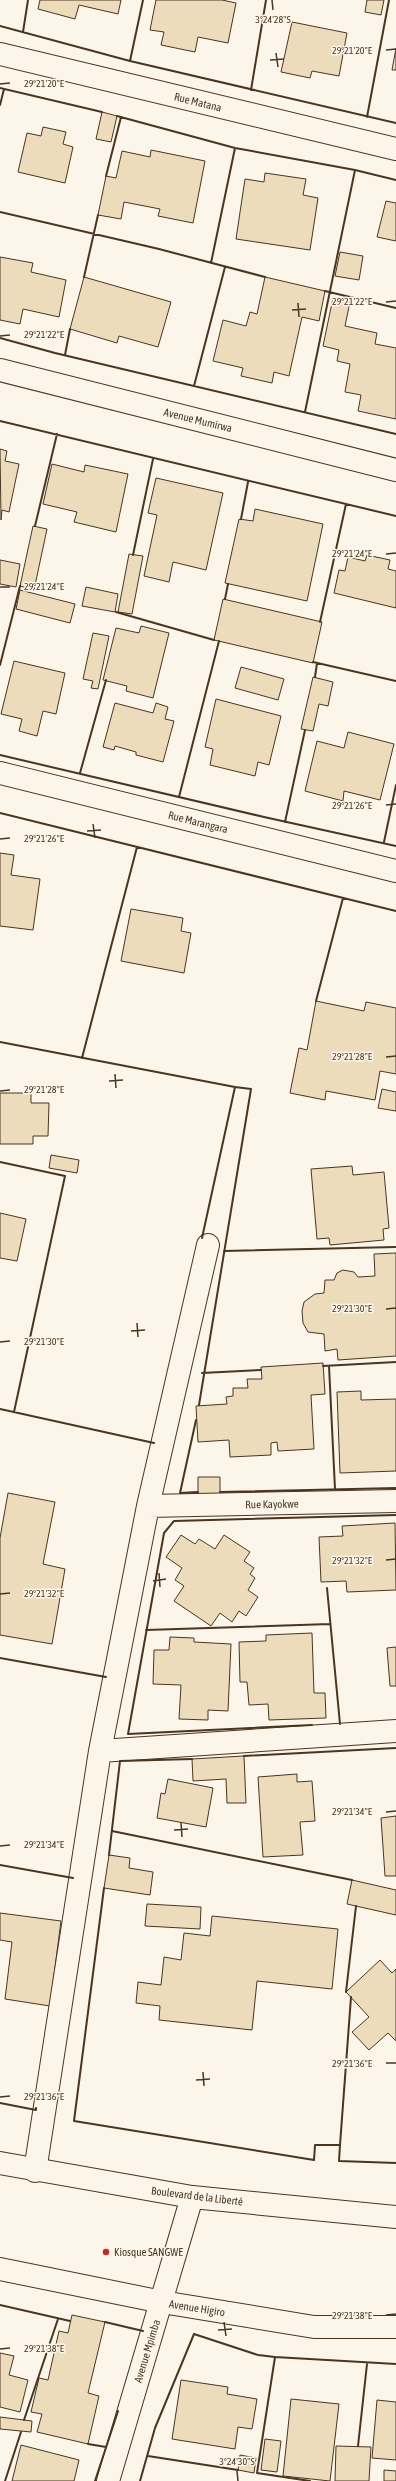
<svg xmlns="http://www.w3.org/2000/svg" width="396" height="2481" viewBox="0 0 396 2481" font-family="'Asap Condensed',sans-serif">
	<rect width="100%" height="100%" fill="#fbf6e9"/>
	<!-- building -->
	<path fill="#ecdcbc" stroke="#4a3520" d="M 40,0 L 121,0 L 118,14 L 79,5 L 75,19 L 38,9 Z
		M 156,0 L 222,0 L 236,3 L 228,43 L 198,37 L 195,52 L 161,45 L 164,32 L 150,30 Z
		M 367,0 L 384,0 L 381,15 L 365,12 Z
		M 292,22 L 347,33 L 339,76 L 312,71 L 310,78 L 281,72 Z
		M 396,48 L 396,70 L 392,70 Z
		M 102,112 L 117,116 L 111,142 L 96,139 Z
		M 43,127 L 66,132 L 63,144 L 73,147 L 65,183 L 18,172 L 27,133 L 41,136 Z
		M 151,150 L 205,161 L 193,223 L 158,216 L 160,209 L 124,202 L 121,219 L 98,215 L 106,176 L 116,178 L 122,151 L 150,157 Z
		M 265,173 L 306,179 L 303,195 L 318,198 L 310,250 L 236,239 L 245,179 L 264,182 Z
		M 386,201 L 396,203 L 396,241 L 377,237 Z
		M 340,252 L 363,256 L 359,280 L 335,276 Z
		M 0,257 L 33,263 L 31,272 L 66,280 L 59,317 L 23,309 L 20,324 L 0,320 Z
		M 84,277 L 171,302 L 158,347 L 119,336 L 117,343 L 70,329 Z
		M 265,277 L 325,291 L 319,321 L 302,317 L 289,376 L 274,372 L 272,383 L 241,376 L 243,368 L 213,361 L 223,320 L 246,326 L 250,312 L 257,314 Z
		M 333,298 L 350,302 L 345,326 L 377,333 L 375,344 L 396,348 L 396,419 L 358,411 L 361,395 L 345,392 L 350,364 L 337,361 L 339,350 L 323,346 Z
		M 0,449 L 7,451 L 5,461 L 19,464 L 9,512 L 2,510 L 1,520 Z
		M 52,464 L 84,472 L 85,465 L 128,474 L 116,532 L 74,522 L 77,512 L 43,504 Z
		M 156,478 L 223,493 L 206,570 L 173,562 L 169,582 L 144,576 L 157,515 L 148,513 Z
		M 255,509 L 323,524 L 307,601 L 225,583 L 239,519 L 253,521 Z
		M 33,526 L 47,529 L 34,590 L 20,586 Z
		M 129,554 L 143,556 L 132,614 L 118,612 Z
		M 367,555 L 390,560 L 388,569 L 396,571 L 396,608 L 334,593 L 339,570 L 345,571 L 348,557 L 365,561 Z
		M 0,560 L 20,564 L 16,587 L 0,584 Z
		M 86,587 L 118,594 L 115,612 L 82,606 Z
		M 20,590 L 75,604 L 70,623 L 16,609 Z
		M 223,599 L 322,622 L 313,663 L 214,640 Z
		M 141,626 L 169,633 L 153,698 L 126,691 L 127,686 L 103,680 L 116,628 L 139,633 Z
		M 93,633 L 109,636 L 98,689 L 91,688 L 93,681 L 83,679 Z
		M 14,661 L 65,673 L 56,714 L 43,711 L 37,736 L 19,731 L 22,719 L 1,714 Z
		M 241,667 L 284,679 L 278,700 L 235,688 Z
		M 313,677 L 333,682 L 328,706 L 319,704 L 313,731 L 301,729 Z
		M 216,699 L 281,716 L 269,765 L 258,762 L 255,776 L 210,765 L 213,749 L 205,747 Z
		M 115,703 L 153,713 L 156,703 L 168,707 L 165,719 L 174,721 L 163,762 L 136,755 L 136,752 L 115,746 L 114,750 L 103,747 Z
		M 348,732 L 394,744 L 380,800 L 344,791 L 343,801 L 305,791 L 317,741 L 344,748 Z
		M 0,853 L 14,855 L 11,875 L 40,879 L 33,930 L 0,926 Z
		M 131,909 L 183,918 L 181,931 L 191,933 L 184,973 L 121,961 Z
		M 316,1001 L 364,1011 L 366,1002 L 396,1008 L 396,1074 L 380,1071 L 375,1100 L 326,1091 L 325,1100 L 290,1093 L 299,1048 L 307,1050 Z
		M 382,1089 L 396,1092 L 396,1111 L 378,1108 Z
		M 0,1093 L 31,1093 L 31,1103 L 49,1103 L 48,1136 L 33,1136 L 33,1144 L 0,1144 Z
		M 51,1155 L 79,1160 L 77,1173 L 49,1168 Z
		M 352,1166 L 353,1175 L 384,1172 L 389,1228 L 383,1229 L 384,1240 L 330,1245 L 329,1238 L 317,1239 L 311,1169 Z
		M 0,1213 L 26,1219 L 17,1261 L 0,1258 Z
		M 396,1253 L 396,1356 L 338,1360 L 337,1349 L 325,1351 L 324,1334 L 308,1332 L 303,1323 L 302,1311 L 304,1302 L 315,1294 L 324,1293 L 325,1280 L 334,1280 L 337,1273 L 343,1270 L 354,1272 L 358,1277 L 375,1276 L 374,1254 Z
		M 323,1363 L 325,1394 L 311,1395 L 314,1449 L 278,1451 L 277,1442 L 271,1443 L 271,1455 L 230,1457 L 229,1440 L 198,1442 L 196,1406 L 227,1404 L 226,1397 L 233,1396 L 233,1388 L 248,1388 L 247,1379 L 262,1379 L 261,1367 Z
		M 361,1391 L 361,1400 L 396,1399 L 396,1471 L 340,1473 L 337,1392 Z
		M 198,1477 L 220,1477 L 220,1497 L 198,1497 Z
		M 8,1493 L 55,1502 L 43,1564 L 65,1569 L 52,1644 L 0,1635 L 0,1538 Z
		M 395,1523 L 396,1590 L 347,1592 L 346,1581 L 321,1582 L 319,1537 L 343,1536 L 342,1526 Z
		M 181,1535 L 195,1544 L 199,1539 L 215,1549 L 224,1535 L 250,1552 L 244,1561 L 254,1568 L 250,1574 L 255,1578 L 248,1590 L 258,1597 L 246,1616 L 239,1611 L 232,1622 L 220,1613 L 211,1626 L 174,1601 L 184,1586 L 175,1580 L 182,1568 L 166,1557 Z
		M 312,1633 L 314,1693 L 325,1693 L 326,1718 L 269,1720 L 268,1704 L 249,1705 L 247,1682 L 240,1682 L 239,1642 L 266,1641 L 266,1635 Z
		M 170,1637 L 194,1638 L 194,1642 L 231,1644 L 228,1711 L 208,1710 L 208,1720 L 179,1719 L 181,1685 L 153,1684 L 154,1650 L 169,1650 Z
		M 396,1647 L 396,1686 L 390,1686 L 387,1648 Z
		M 244,1756 L 246,1803 L 227,1803 L 226,1779 L 193,1781 L 192,1759 Z
		M 297,1774 L 297,1782 L 312,1781 L 315,1821 L 300,1822 L 303,1855 L 263,1857 L 258,1777 Z
		M 168,1779 L 213,1788 L 206,1827 L 157,1818 L 161,1793 L 165,1794 Z
		M 396,1816 L 396,1876 L 385,1876 L 381,1818 Z
		M 109,1855 L 130,1858 L 129,1868 L 153,1872 L 150,1895 L 104,1888 Z
		M 352,1880 L 396,1890 L 396,1915 L 347,1904 Z
		M 147,1904 L 201,1907 L 200,1929 L 145,1926 Z
		M 0,1913 L 61,1921 L 50,2006 L 5,1999 L 12,1942 L 0,1940 Z
		M 212,1916 L 338,1929 L 332,1989 L 257,1981 L 252,2030 L 159,2020 L 160,2006 L 136,2003 L 138,1982 L 161,1985 L 164,1957 L 181,1960 L 184,1933 L 210,1936 Z
		M 380,1960 L 392,1973 L 396,1969 L 396,2041 L 388,2033 L 369,2050 L 352,2032 L 369,2017 L 346,1992 Z
		M 72,2315 L 105,2322 L 88,2393 L 99,2396 L 88,2444 L 37,2432 L 42,2414 L 31,2412 L 39,2378 L 48,2380 L 59,2331 L 68,2333 Z
		M 0,2353 L 14,2356 L 9,2375 L 28,2380 L 20,2412 L 0,2407 Z
		M 181,2380 L 228,2387 L 227,2394 L 257,2399 L 252,2429 L 238,2427 L 235,2449 L 172,2439 Z
		M 291,2399 L 339,2404 L 330,2481 L 283,2476 Z
		M 377,2400 L 396,2402 L 396,2460 L 372,2458 Z
		M 0,2417 L 32,2421 L 31,2432 L 0,2429 Z
		M 265,2439 L 281,2441 L 277,2472 L 261,2470 Z
		M 21,2445 L 79,2460 L 74,2481 L 12,2481 Z
		M 336,2446 L 371,2447 L 369,2481 L 335,2481 Z
		M 240,2455 L 256,2458 L 254,2473 L 238,2470 Z
		M 384,2470 L 396,2471 L 396,2481 L 384,2481 Z"/>
	<g fill="none" stroke-linecap="round" stroke-linejoin="round">
		<defs>
			<path id="minor" d="M 0,54 L 396,149
				M 0,370 L 396,470
				M 0,773 L 396,871
				M 148,1506 L 396,1501
				M 100,1751 L 396,1731
				M 35,2171 L 100,1751 L 148,1506 L 208,1245
				M 0,2269 L 162,2302 L 314,2327 L 396,2327
				M 108,2481 L 192,2197"/>
			<path id="trunk" d="M 0,2163 L 192,2197 L 396,2217"/>
		</defs>
		<!-- minor casing -->
		<use href="#minor" stroke="#4a3520" stroke-width="24"/>
		<!-- trunk casing -->
		<use href="#trunk" stroke="#4a3520" stroke-width="24"/>
		<!-- minor -->
		<use href="#minor" stroke="#fbf6e9" stroke-width="22"/>
		<!-- trunk -->
		<use href="#trunk" stroke="#fbf6e9" stroke-width="22"/>
		<!-- wall -->
		<path stroke="#4a3520" stroke-width="2" d="M 0,26 L 130,61 L 396,123
			M 23,32 L 28,0
			M 130,61 L 143,0
			M 0,88 L 102,112
			M 251,90 L 266,0
			M 0,105 L 4,89
			M 117,116 L 235,148 L 355,170 L 396,180
			M 367,117 L 389,0
			M 106,176 L 121,117
			M 0,212 L 159,249 L 265,277
			M 211,263 L 235,148
			M 84,277 L 98,215
			M 325,291 L 396,308
			M 0,338 L 55,353 L 396,434
			M 65,355 L 70,329
			M 194,386 L 225,267
			M 305,412 L 355,170
			M 0,421 L 396,516
			M 241,519 L 248,482
			M 35,526 L 57,434
			M 133,555 L 153,459
			M 225,599 L 228,584
			M 116,612 L 214,640
			M 320,622 L 346,504
			M 313,662 L 396,681
			M 0,665 L 20,586
			M 315,677 L 317,663
			M 0,755 L 264,817 L 396,846
			M 80,773 L 106,680
			M 179,797 L 219,641
			M 0,813 L 396,911
			M 285,822 L 305,730
			M 384,842 L 396,785
			M 316,1001 L 343,898
			M 0,1042 L 235,1087
			M 82,1058 L 137,847
			M 0,1162 L 65,1176 L 14,1412
			M 224,1251 L 396,1247
			M 323,1366 L 396,1362
			M 329,1366 L 335,1489
			M 202,1373 L 261,1370
			M 199,1405 L 251,1089 L 235,1087 L 202,1238
			M 0,1409 L 154,1443
			M 196,1420 L 180,1493 L 198,1492
			M 220,1492 L 396,1488
			M 327,1588 L 340,1724
			M 146,1630 L 330,1624
			M 0,1658 L 106,1677
			M 312,1725 L 128,1734 L 164,1533 L 174,1521 L 396,1515
			M 244,1756 L 396,1748
			M 112,1831 L 352,1880
			M 109,1855 L 120,1761 L 192,1759
			M 0,1865 L 73,1878
			M 104,1888 L 74,2121 L 314,2160 L 315,2145 L 340,2145 L 339,2161 L 396,2163
			M 346,1992 L 356,1906
			M 0,2103 L 36,2110 L 36,2108
			M 340,2145 L 351,1997
			M 0,2305 L 70,2321
			M 105,2322 L 143,2331
			M 24,2420 L 58,2319
			M 88,2444 L 106,2447
			M 358,2446 L 367,2364
			M 148,2456 L 238,2470
			M 257,2473 L 275,2357
			M 257,2473 L 310,2481
			M 5,2481 L 21,2432
			M 95,2481 L 118,2411
			M 140,2481 L 155,2428 L 194,2334 L 258,2355 L 275,2357 L 396,2364"/>
	</g>
	<!-- ticks -->
	<path fill="none" stroke="#4a3520" stroke-width="1.5" d="M 272,0 L 273,10M 386,50 L 396,49M 276,53 L 278,67M 270,60 L 284,59M 0,84 L 10,83M 386,302 L 396,301M 298,303 L 299,317M 292,310 L 306,309M 0,336 L 10,335M 386,554 L 396,553M 0,587 L 10,587M 386,805 L 396,804M 93,824 L 95,838M 87,831 L 101,830M 0,839 L 10,838M 386,1057 L 396,1056M 115,1074 L 116,1088M 109,1081 L 123,1080M 0,1091 L 10,1090M 386,1309 L 396,1308M 137,1323 L 138,1337M 131,1331 L 145,1330M 0,1342 L 10,1341M 386,1560 L 396,1559M 159,1573 L 160,1587M 153,1581 L 166,1579M 0,1594 L 10,1593M 386,1812 L 396,1811M 181,1823 L 182,1837M 174,1830 L 188,1829M 0,1846 L 10,1845M 386,2063 L 396,2063M 203,2072 L 204,2086M 196,2080 L 210,2079M 0,2097 L 10,2096M 386,2315 L 396,2314M 224,2322 L 226,2336M 218,2330 L 232,2329M 0,2349 L 10,2348M 237,2471 L 238,2481"/>
	<!-- markers -->
	<circle fill="#c62828" stroke="#fbf6e9" stroke-width="1.5" cx="106" cy="2252" r="4"/>
	<g text-anchor="middle" dominant-baseline="central" stroke-width="3" stroke-linejoin="round" paint-order="stroke">
		<!-- street labels -->
		<g font-size="11" fill="#4a3520" stroke="#fbf6e9">
			<text transform="translate(198 102) rotate(14)">Rue Matana</text>
			<text transform="translate(198 420) rotate(14)">Avenue Mumirwa</text>
			<text transform="translate(198 822) rotate(14)">Rue Marangara</text>
			<text transform="translate(272 1504) rotate(-1)">Rue Kayokwe</text>
			<text transform="translate(197 2196) rotate(7)">Boulevard de la Liberté</text>
			<text transform="translate(197 2308) rotate(9)">Avenue Higiro</text>
			<text transform="translate(147 2351) rotate(-73)">Avenue Mpimba</text>
		</g>
		<!-- poi labels -->
		<g font-size="11" fill="#4a3520" stroke="#fbf6e9" text-anchor="start">
			<text x="114" y="2252">Kiosque SANGWE</text>
		</g>
	</g>
	<g font-size="10" text-anchor="middle" fill="#4a3520" stroke="#fbf6e9" stroke-width="3" stroke-linejoin="round" paint-order="stroke">
		<text x="273" y="23">3°24'28"S</text>
		<text x="352" y="54">29°21'20"E</text>
		<text x="44" y="87">29°21'20"E</text>
		<text x="352" y="305">29°21'22"E</text>
		<text x="44" y="338">29°21'22"E</text>
		<text x="352" y="557">29°21'24"E</text>
		<text x="44" y="590">29°21'24"E</text>
		<text x="352" y="809">29°21'26"E</text>
		<text x="44" y="842">29°21'26"E</text>
		<text x="352" y="1060">29°21'28"E</text>
		<text x="44" y="1093">29°21'28"E</text>
		<text x="352" y="1312">29°21'30"E</text>
		<text x="44" y="1345">29°21'30"E</text>
		<text x="352" y="1564">29°21'32"E</text>
		<text x="44" y="1597">29°21'32"E</text>
		<text x="352" y="1815">29°21'34"E</text>
		<text x="44" y="1848">29°21'34"E</text>
		<text x="352" y="2067">29°21'36"E</text>
		<text x="44" y="2100">29°21'36"E</text>
		<text x="352" y="2319">29°21'38"E</text>
		<text x="44" y="2352">29°21'38"E</text>
		<text x="237" y="2465">3°24'30"S</text>
	</g>
</svg>
